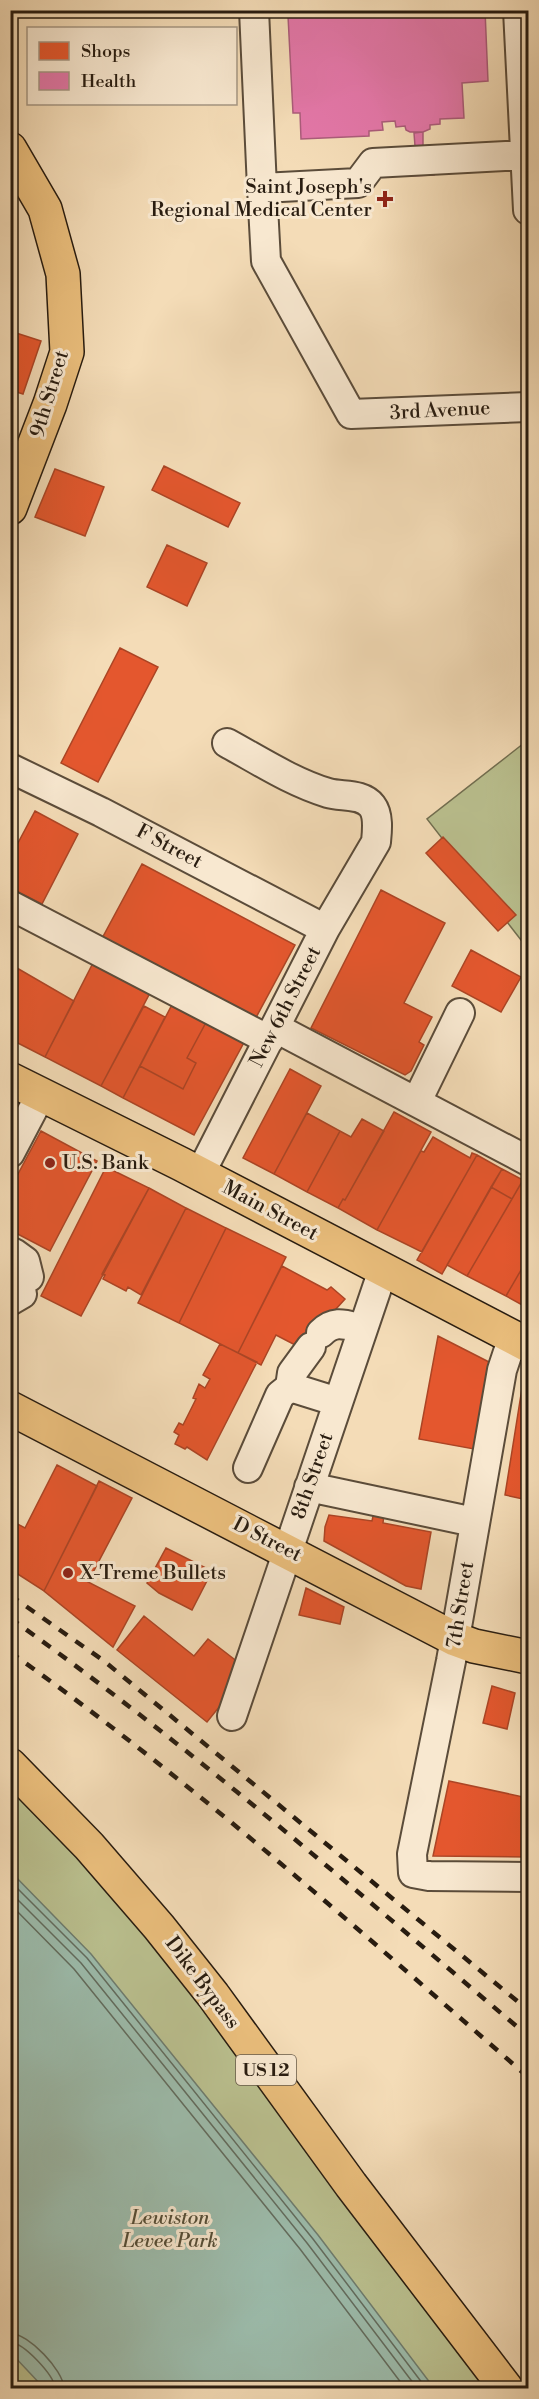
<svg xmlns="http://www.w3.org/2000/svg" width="539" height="2399" viewBox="0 0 539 2399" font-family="'Libre Bodoni',serif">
	<rect width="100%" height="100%" fill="#f4dcb7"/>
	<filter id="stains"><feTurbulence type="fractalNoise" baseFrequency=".00333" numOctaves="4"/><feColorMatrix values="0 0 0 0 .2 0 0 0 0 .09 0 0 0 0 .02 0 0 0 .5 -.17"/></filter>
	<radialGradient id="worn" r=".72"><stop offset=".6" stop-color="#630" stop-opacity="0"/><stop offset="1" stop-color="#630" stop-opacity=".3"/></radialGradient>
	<!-- green -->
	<path fill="#bac08f" stroke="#716e50" stroke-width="1.5" d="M 528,740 L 528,949 L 427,819 Z
		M 10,1765 L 47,1802 L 492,2388 L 11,2388 Z"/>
	<!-- water -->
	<path fill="#9cbcac" stroke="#6e7c6e" stroke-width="1.5" d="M 11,1872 L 91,1954 L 318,2235 L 434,2388 L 44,2388 L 11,2353 Z"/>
	<!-- shops -->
	<path fill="#e4572e" stroke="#ac4525" stroke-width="1.5" d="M 10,331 L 41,341 L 23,394 L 10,390 Z
		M 164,466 L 240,503 L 228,527 L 152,490 Z
		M 55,469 L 104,487 L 85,536 L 35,517 Z
		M 167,545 L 207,563 L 187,606 L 147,587 Z
		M 120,648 L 158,667 L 98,782 L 61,763 Z
		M 35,811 L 78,834 L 42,904 L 10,888 L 10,858 Z
		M 443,837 L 516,915 L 498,931 L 426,853 Z
		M 142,864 L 295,945 L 252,1025 L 99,944 Z
		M 381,890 L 445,923 L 404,1003 L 432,1017 L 419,1042 L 424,1045 L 411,1071 L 405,1075 L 311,1028 Z
		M 471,950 L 521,977 L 501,1012 L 452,986 Z
		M 94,961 L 151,991 L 101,1086 L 45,1057 Z
		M 10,964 L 74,1001 L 45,1057 L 10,1039 Z
		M 176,997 L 210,1015 L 187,1058 L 196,1063 L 183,1089 L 140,1066 Z
		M 144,1006 L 165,1017 L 123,1098 L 101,1086 Z
		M 210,1015 L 248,1035 L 194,1135 L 123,1098 L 140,1066 L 183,1089 L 196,1063 L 187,1058 Z
		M 290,1069 L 321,1086 L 274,1174 L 243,1158 Z
		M 394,1112 L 431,1132 L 377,1230 L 338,1208 L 343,1199 L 345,1200 Z
		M 307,1113 L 340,1131 L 307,1192 L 274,1174 Z
		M 362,1119 L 384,1131 L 345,1200 L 343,1199 L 338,1208 L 307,1192 L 340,1131 L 351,1137 Z
		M 41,1131 L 97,1161 L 50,1251 L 10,1230 L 10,1189 Z
		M 433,1137 L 470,1158 L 472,1153 L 477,1155 L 422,1252 L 377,1230 L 421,1151 L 424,1152 Z
		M 477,1155 L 502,1169 L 442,1274 L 417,1260 Z
		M 106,1167 L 149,1188 L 81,1316 L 41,1296 Z
		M 502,1169 L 523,1180 L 512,1199 L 491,1187 Z
		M 523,1180 L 528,1183 L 528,1258 L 506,1296 L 467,1276 Z
		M 491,1187 L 512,1199 L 467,1276 L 447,1265 Z
		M 149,1188 L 186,1208 L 141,1295 L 128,1287 L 126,1291 L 103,1279 L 105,1275 L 102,1274 Z
		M 186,1208 L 226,1228 L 179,1323 L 138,1303 Z
		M 226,1228 L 286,1257 L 238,1353 L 179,1323 Z
		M 528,1258 L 528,1299 L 524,1306 L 506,1296 Z
		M 282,1266 L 327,1290 L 331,1287 L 345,1299 L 317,1330 L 330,1341 L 319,1353 L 301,1348 L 276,1335 L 261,1365 L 238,1353 Z
		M 438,1336 L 489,1362 L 474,1449 L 419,1439 Z
		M 220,1344 L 257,1362 L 207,1460 L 187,1447 L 185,1449 L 175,1444 L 179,1435 L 174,1432 L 179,1423 L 183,1425 L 196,1399 L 193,1398 L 199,1384 L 205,1388 L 210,1379 L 203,1375 Z
		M 523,1382 L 528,1385 L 528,1500 L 505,1495 Z
		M 57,1465 L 97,1486 L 44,1591 L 10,1569 L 10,1520 L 25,1528 Z
		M 99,1481 L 132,1498 L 88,1582 L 135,1606 L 113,1647 L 44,1591 Z
		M 374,1512 L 384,1514 L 383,1523 L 431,1532 L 421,1589 L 406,1586 L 324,1541 L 325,1527 L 329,1515 L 372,1521 Z
		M 166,1548 L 212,1571 L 192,1610 L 159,1593 L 147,1583 Z
		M 306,1588 L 344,1607 L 340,1624 L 299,1615 Z
		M 144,1616 L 194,1656 L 208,1639 L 243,1666 L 237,1685 L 207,1722 L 117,1650 Z
		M 492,1686 L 515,1693 L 507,1729 L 483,1723 Z
		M 449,1781 L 528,1798 L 528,1857 L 433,1856 Z"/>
	<!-- health -->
	<path fill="#e377a8" stroke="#ab5c7a" stroke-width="1.5" d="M 285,10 L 485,10 L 488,81 L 462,83 L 464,118 L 440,119 L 440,124 L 430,125 L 430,129 L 423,132 L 410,132 L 406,130 L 405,126 L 396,127 L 395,121 L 382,122 L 383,130 L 369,131 L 369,136 L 301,139 L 300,113 L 293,113 L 288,16 L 285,16 Z
		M 423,132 L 423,146 L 432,145 L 434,175 L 407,176 L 405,147 L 415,146 L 414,133 Z"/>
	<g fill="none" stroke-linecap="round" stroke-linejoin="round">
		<!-- shore -->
		<path stroke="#626c5e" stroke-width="1.5" d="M 10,1881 L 87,1958 L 313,2239 L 426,2388
			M 10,1892 L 81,1963 L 307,2243 L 417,2388
			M 10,1904 L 74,1969 L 300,2249 L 405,2388
			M 10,2333 C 29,2334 63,2370 64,2388
			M 10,2342 C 24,2343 54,2375 55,2388"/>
		<defs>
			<path id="minor" d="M 254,10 L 262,188
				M 518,10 L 528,210
				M 526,155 L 373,163 L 358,183 L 262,188 L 266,261 L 351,414 L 528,407
				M 10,768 L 101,812 L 325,929
				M 10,905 L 269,1040
				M 276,1028 L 528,1161
				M 417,1101 L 460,1013
				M 10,1153 L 41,1094
				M 200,1174 L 325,929 L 376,842 C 377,832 379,815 372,806 C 362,793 342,797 328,793 C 292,782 260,761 227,743
				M 14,1253 L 25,1261 L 29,1277
				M 10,1301 L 22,1294
				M 321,1333 C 335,1319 346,1325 363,1329
				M 513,1337 L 502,1370 L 451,1661 L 412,1854 L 413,1873 L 429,1876 L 528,1877
				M 290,1387 L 292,1373 L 311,1347
				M 248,1468 L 280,1395 L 290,1387 L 338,1402
				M 309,1487 L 474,1522
				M 232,1716 L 383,1270"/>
			<path id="major" d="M 10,149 L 45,209 L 63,274 L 67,352 L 50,404 L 10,508
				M 10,1079 L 181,1164 L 528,1345
				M 10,1408 L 455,1639 L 474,1646 L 528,1657"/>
			<path id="highway" d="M 10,1765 L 89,1846 L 159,1927 L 213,1995 L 351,2185 L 506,2388"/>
		</defs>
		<!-- minor casing -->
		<use href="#minor" stroke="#5b4c3a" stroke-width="32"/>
		<!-- major casing -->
		<use href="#major" stroke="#281c10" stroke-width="36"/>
		<!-- highway casing -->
		<use href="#highway" stroke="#281c10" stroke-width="36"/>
		<!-- minor -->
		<use href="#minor" stroke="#f8e8d0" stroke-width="28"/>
		<!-- major -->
		<use href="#major" stroke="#eabe7c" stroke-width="33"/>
		<!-- highway -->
		<use href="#highway" stroke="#eabe7c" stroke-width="33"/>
		<!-- rail -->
		<path stroke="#281c10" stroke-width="4.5" stroke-dasharray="10 10" stroke-linecap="butt" d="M 10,1595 L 104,1661 L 528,2010
			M 10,1618 C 191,1747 359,1893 528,2036
			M 10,1652 C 192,1781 360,1931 528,2077"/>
	</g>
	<!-- markers -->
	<g fill="#8f2418" stroke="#f8e8d0" stroke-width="2">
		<path d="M382 190h6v6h6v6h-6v6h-6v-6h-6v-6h6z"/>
		<circle cx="50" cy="1163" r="6"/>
		<circle cx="68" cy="1573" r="6"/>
	</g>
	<g text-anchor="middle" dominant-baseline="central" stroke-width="6" stroke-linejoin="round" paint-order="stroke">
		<!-- shield labels -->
		<rect fill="#f8e8d0" stroke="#66594a" stroke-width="1.5" x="236" y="2055" width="60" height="30" rx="4.5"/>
		<g font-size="18" font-weight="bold" fill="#281c10">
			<text x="266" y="2070">US 12</text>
		</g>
		<!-- poi labels -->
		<g font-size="20" fill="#281c10" stroke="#f8e8d0" text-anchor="start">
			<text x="372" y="187" text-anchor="end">Saint Joseph's<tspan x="372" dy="23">Regional Medical Center</tspan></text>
			<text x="62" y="1163">U.S. Bank</text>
			<text x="80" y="1573">X-Treme Bullets</text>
		</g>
		<!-- street labels -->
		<g font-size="20" fill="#281c10" stroke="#f8e8d0">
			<text transform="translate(50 394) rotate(-73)">9th Street</text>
			<text transform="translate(440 411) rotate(-3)">3rd Avenue</text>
			<text transform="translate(169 847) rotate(28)">F Street</text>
			<text transform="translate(286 1007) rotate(-63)">New 6th Street</text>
			<text transform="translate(270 1211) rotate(28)">Main Street</text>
			<text transform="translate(313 1476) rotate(-71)">8th Street</text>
			<text transform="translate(267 1540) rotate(27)">D Street</text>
			<text transform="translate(461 1605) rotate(-81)">7th Street</text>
			<text transform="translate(202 1983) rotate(53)">Dike Bypass</text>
		</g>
		<!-- park labels -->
		<g font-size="20" font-style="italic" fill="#544d36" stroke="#f8e8d0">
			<text x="170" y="2218">Lewiston<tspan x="170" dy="23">Levee Park</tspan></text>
		</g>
	</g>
	<!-- margin -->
	<rect width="539" height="2399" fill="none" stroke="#f4dcb7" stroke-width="36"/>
	<rect x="12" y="12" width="515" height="2375" fill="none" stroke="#281c10" stroke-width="3"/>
	<rect x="18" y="18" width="503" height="2363" fill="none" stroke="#281c10" stroke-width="1.5"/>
	<!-- legend -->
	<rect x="27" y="27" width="210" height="78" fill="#f8e8d0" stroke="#a59683" stroke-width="1.5"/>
	<rect x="39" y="42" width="30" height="18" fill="#e4572e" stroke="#a59683" stroke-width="1.5"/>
	<text x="81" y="57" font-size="18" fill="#281c10">Shops</text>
	<rect x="39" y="72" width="30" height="18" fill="#e377a8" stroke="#a59683" stroke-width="1.5"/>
	<text x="81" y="87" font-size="18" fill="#281c10">Health</text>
	<rect width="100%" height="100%" filter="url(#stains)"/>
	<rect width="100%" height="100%" fill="url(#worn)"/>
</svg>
